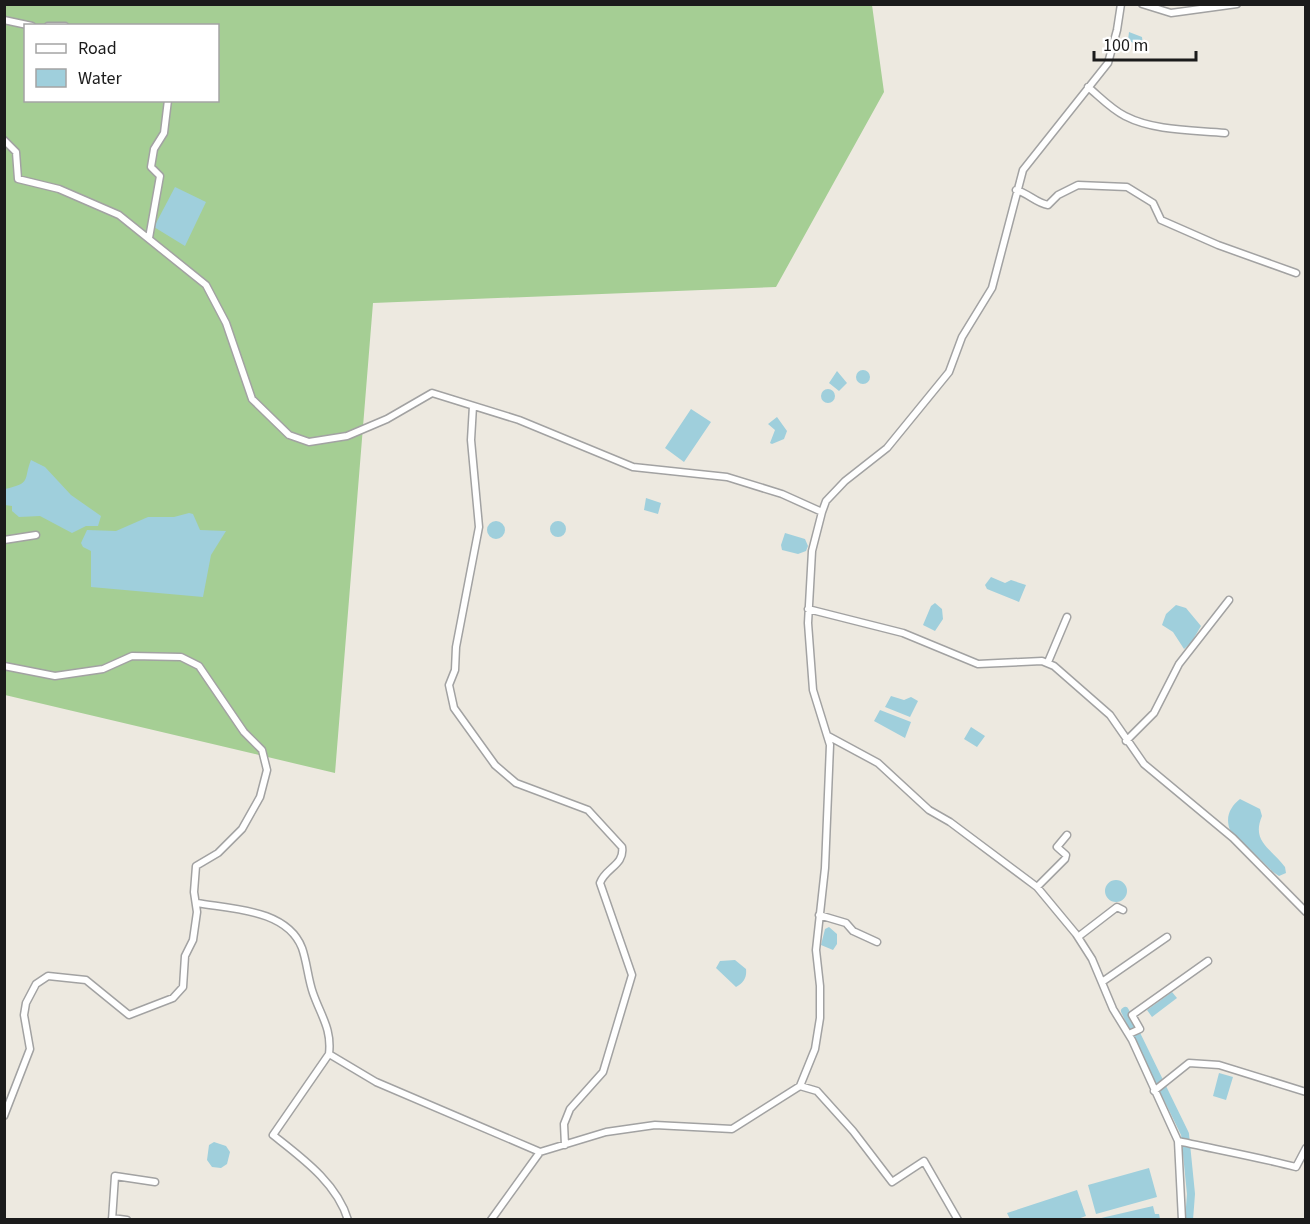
<svg xmlns="http://www.w3.org/2000/svg" width="1310" height="1224" viewBox="0 0 1310 1224" font-family="'Source Sans 3',sans-serif">
	<rect width="100%" height="100%" fill="#ede9e0"/>
	<!-- forest -->
	<path fill="#a5ce94" fill-rule="evenodd" d="M 5,5 L 872,5 L 884,92 L 776,287 L 373,303 L 335,773 L 5,695 ZM 26,26 L 218,26 L 218,100 L 26,100 Z"/>
	<!-- water -->
	<path fill="#9fcfdc" d="M 1129,32 L 1142,37 L 1143,46 L 1140,47 L 1128,40 Z
		M 175,187 L 206,202 L 185,246 L 154,227 Z
		M856 377a7 7 0 1 1 14 0a7 7 0 1 1-14 0Z
		M 837,371 L 847,383 L 839,391 L 829,383 Z
		M821 396a7 7 0 1 1 14 0a7 7 0 1 1-14 0Z
		M 691,409 L 711,422 L 684,462 L 665,448 Z
		M 777,417 L 787,431 L 784,439 L 772,444 L 770,443 L 775,430 L 768,424 Z
		M 31,460 L 45,467 L 71,495 L 101,516 L 98,526 L 86,526 L 72,533 L 40,516 L 19,517 L 12,511 L 12,506 L 5,505 L 5,489 C 32,483 23,480 31,460 Z
		M 646,498 L 661,503 L 658,514 L 644,510 Z
		M 189,513 L 193,514 L 200,530 L 226,531 L 211,555 L 203,597 L 91,587 L 91,551 L 83,547 L 81,543 L 87,530 L 116,531 L 148,517 L 174,517 Z
		M550 529a8 8 0 1 1 16 0a8 8 0 1 1-16 0Z
		M487 530a9 9 0 1 1 18 0a9 9 0 1 1-18 0Z
		M 785,533 L 805,539 L 808,546 L 806,551 L 798,554 L 782,550 L 781,545 Z
		M 991,577 L 1005,583 L 1011,580 L 1026,585 L 1019,602 L 987,589 L 985,585 Z
		M 935,603 L 942,609 L 943,619 L 935,631 L 923,625 L 931,606 Z
		M 1176,605 L 1186,608 L 1201,626 L 1191,643 L 1184,649 L 1173,632 L 1162,625 L 1166,614 Z
		M 891,696 L 904,700 L 911,697 L 918,701 L 910,717 L 885,707 Z
		M 880,710 L 911,722 L 905,738 L 874,721 Z
		M 971,727 L 985,736 L 977,747 L 964,739 Z
		M 1240,799 L 1260,809 L 1262,816 C 1251,842 1271,848 1285,867 L 1286,873 L 1279,876 L 1273,872 L 1230,830 C 1225,817 1230,807 1240,799 Z
		M1105 891a11 11 0 1 1 22 0a11 11 0 1 1-22 0Z
		M 829,927 L 837,934 L 837,944 L 833,950 L 821,945 L 825,929 Z
		M 735,960 L 746,969 C 747,977 744,983 736,987 L 716,968 L 720,961 Z
		M 1172,992 L 1177,998 L 1152,1017 L 1147,1010 Z
		M 1219,1073 L 1233,1077 L 1226,1100 L 1213,1096 Z
		M 214,1142 L 226,1146 L 230,1152 L 227,1164 L 221,1168 L 212,1167 L 207,1160 L 209,1145 Z
		M 1149,1168 L 1157,1197 L 1096,1214 L 1088,1185 Z
		M 1077,1190 L 1086,1216 L 1075,1220 L 1010,1219 L 1007,1213 Z
		M 1153,1206 L 1155,1214 L 1159,1214 L 1160,1219 L 1097,1219 Z"/>
	<g fill="none" stroke-linecap="round" stroke-linejoin="round">
		<!-- canal -->
		<path stroke="#9fcfdc" stroke-width="8" d="M 1125,1011 L 1185,1134 L 1191,1194 L 1189,1220"/>
		<defs>
			<path id="minor" d="M 1142,4 L 1171,13 L 1237,4
				M 4,20 L 32,26
				M 48,26 L 65,26
				M 1088,87 C 1100,97 1111,109 1125,116 C 1154,131 1193,130 1225,133
				M 4,140 L 16,152 L 18,179 L 59,189 L 119,215 L 206,285 L 226,323 L 252,399 L 289,435 L 309,442 L 347,436 L 387,419 L 432,393 L 519,420 L 633,467 L 727,477 L 782,494 L 822,512
				M 1016,190 C 1028,193 1036,203 1048,205 L 1058,195 L 1078,185 L 1127,187 L 1153,203 L 1161,220 L 1218,245 L 1296,273
				M 149,238 L 160,176 L 151,167 L 154,149 L 164,133 L 168,100
				M 473,406 L 471,440 L 479,527 L 456,647 L 455,670 L 449,685 L 454,708 L 495,765 L 516,783 L 588,810 L 622,847 C 625,865 605,868 600,883 L 632,975 L 603,1072 L 570,1109 L 564,1124 L 565,1145
				M 4,540 L 36,535
				M 808,609 L 903,633 L 978,664 L 1042,661 L 1054,666 L 1110,715 L 1144,764 L 1233,838 L 1306,912
				M 1048,662 L 1067,617
				M 4,666 L 55,676 L 103,669 L 132,656 L 181,657 L 199,666 L 244,732 L 262,750 L 267,770 L 260,797 L 242,829 L 218,853 L 196,866 L 194,892 L 197,912 L 193,940 L 185,956 L 183,987 L 173,998 L 129,1015 L 86,980 L 48,976 L 36,984 L 26,1003 L 24,1015 L 30,1049 L 4,1116
				M 828,736 L 878,763 L 929,810 L 950,822 L 1037,887 L 1076,934 L 1092,959 L 1113,1009 L 1132,1040 L 1178,1141 L 1182,1220
				M 1126,741 L 1154,713 L 1179,664 L 1229,600
				M 1037,887 L 1065,859 L 1066,855 L 1057,847 L 1067,835
				M 197,903 C 231,909 287,909 302,948 C 307,962 308,979 313,993 C 321,1016 332,1029 329,1054 L 376,1082 L 540,1152
				M 819,915 L 846,923 L 853,931 L 877,942
				M 1078,937 L 1117,907 L 1123,910
				M 1102,982 L 1167,937
				M 1129,1034 L 1140,1029 L 1132,1015 L 1208,961
				M 329,1054 L 273,1135 C 302,1158 337,1183 348,1220
				M 800,1086 L 817,1091 L 853,1131 L 892,1182 L 924,1161 L 958,1220
				M 1154,1091 L 1189,1063 L 1219,1065 L 1306,1092
				M 1178,1141 C 1218,1150 1257,1157 1296,1167 L 1306,1148
				M 112,1218 L 127,1220
				M 112,1220 L 115,1176 L 155,1182
				M 491,1220 L 540,1152 L 606,1132 L 655,1125 L 732,1129 L 800,1086 L 815,1049 L 820,1018 L 820,986 L 816,950 L 825,868 L 830,745 L 813,690 L 808,623 L 812,551 L 822,512 L 826,501 L 845,481 L 887,448 L 949,372 L 962,337 L 992,288 L 1023,170 L 1108,63 L 1117,30 L 1121,4"/>
		</defs>
		<!-- minor casing -->
		<use href="#minor" stroke="#a2a2a2" stroke-width="9"/>
		<!-- minor -->
		<use href="#minor" stroke="#fff" stroke-width="6"/>
	</g>
	<!-- border -->
	<rect width="1310" height="1224" fill="none" stroke="#1b1b1b" stroke-width="12"/>
	<!-- legend -->
	<rect x="24" y="24" width="195" height="78" fill="#ffffff" stroke="#a4a4a4" stroke-width="1.5"/>
	<rect x="36" y="44" width="30" height="9" fill="#ffffff" stroke="#a4a4a4" stroke-width="1.5"/>
	<text x="78" y="54" font-size="18" fill="#1b1b1b">Road</text>
	<rect x="36" y="69" width="30" height="18" fill="#9fcfdc" stroke="#a4a4a4" stroke-width="1.5"/>
	<text x="78" y="84" font-size="18" fill="#1b1b1b">Water</text>
	<!-- scale -->
	<path d="M1094 51v9h102v-9" fill="none" stroke="#1b1b1b" stroke-width="3"/>
	<text x="1103" y="51" font-size="18" fill="#1b1b1b" stroke="#ffffff" stroke-width="4.5" paint-order="stroke">100 m</text>
</svg>
